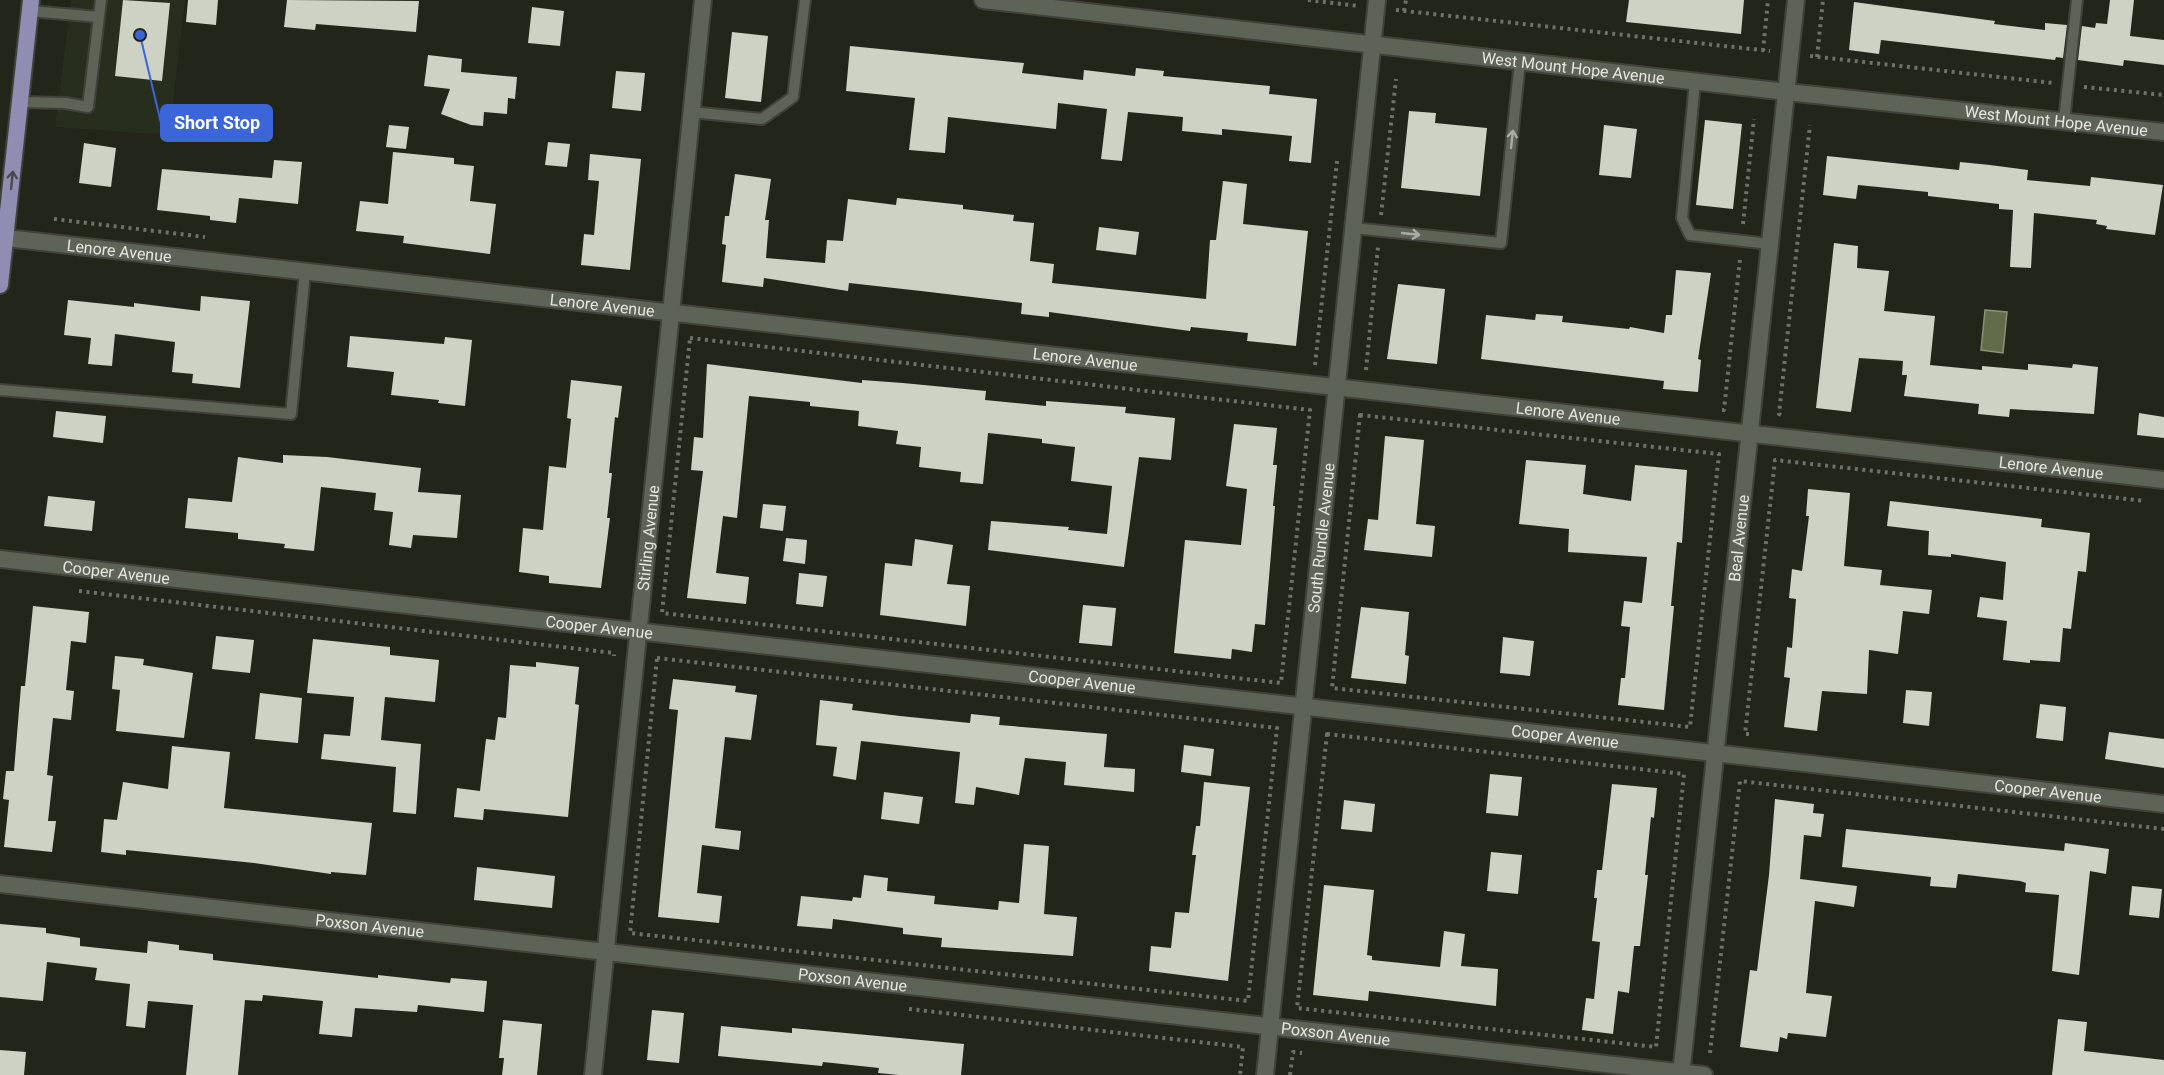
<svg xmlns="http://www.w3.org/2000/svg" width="2164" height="1075" viewBox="0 0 2164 1075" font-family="Roboto,sans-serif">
	<rect width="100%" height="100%" fill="#21251a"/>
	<!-- built -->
	<path fill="#282e1e" d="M 71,0 L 185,0 L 169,135 L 55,127 Z"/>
	<!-- water -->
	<path fill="#616d4a" stroke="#889277" stroke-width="1.5" d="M 1985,310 L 2007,312 L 2003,353 L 1981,350 Z"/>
	<!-- building -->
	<path fill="#cdd2c4" d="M 123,0 L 170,3 L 162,81 L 115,76 Z
		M 188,0 L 218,0 L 216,25 L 186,22 Z
		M 287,0 L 419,1 L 416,32 L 316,24 L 315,30 L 284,27 Z
		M 1629,0 L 1744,0 L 1741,34 L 1626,22 Z
		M 2110,0 L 2134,0 L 2130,36 L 2164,40 L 2164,65 L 2124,60 L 2123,66 L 2078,60 L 2082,26 L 2095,28 L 2096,23 L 2107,24 Z
		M 1854,2 L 1995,21 L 1994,24 L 2045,30 L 2045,23 L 2067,25 L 2063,58 L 2056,57 L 2055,60 L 1881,40 L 1879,54 L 1849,50 Z
		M 532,7 L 564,11 L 560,46 L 528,43 Z
		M 732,32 L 768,36 L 761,102 L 725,98 Z
		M 850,46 L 1024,63 L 1022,73 L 1083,80 L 1084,70 L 1135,76 L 1136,68 L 1164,71 L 1163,76 L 1270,86 L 1269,94 L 1317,99 L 1311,163 L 1289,161 L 1292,136 L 1222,129 L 1222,135 L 1182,131 L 1183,117 L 1128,112 L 1122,161 L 1101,159 L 1107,109 L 1058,103 L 1056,129 L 948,117 L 945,153 L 909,150 L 915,98 L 846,91 Z
		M 428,55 L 462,59 L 461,72 L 517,77 L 515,99 L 508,98 L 507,114 L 484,112 L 483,126 L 471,125 L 441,114 L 450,89 L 424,86 Z
		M 616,71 L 645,73 L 641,111 L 612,108 Z
		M 1409,111 L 1436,113 L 1435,123 L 1487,128 L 1480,196 L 1401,188 Z
		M 1705,120 L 1742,124 L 1733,209 L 1696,205 Z
		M 389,125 L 409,127 L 406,149 L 386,147 Z
		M 1604,125 L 1637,129 L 1631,178 L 1599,175 Z
		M 548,142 L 570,144 L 567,167 L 545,165 Z
		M 84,143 L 116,148 L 111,187 L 79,183 Z
		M 393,152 L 454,158 L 454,164 L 474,166 L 470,201 L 496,204 L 490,254 L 403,243 L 404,236 L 356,231 L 360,201 L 388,204 Z
		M 590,154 L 641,159 L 630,270 L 581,265 L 584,234 L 594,235 L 599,181 L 588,180 Z
		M 1827,156 L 1959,170 L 1960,162 L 1990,165 L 2028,170 L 2027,180 L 2090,186 L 2091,177 L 2163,185 L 2155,235 L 2106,229 L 2107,226 L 2096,224 L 2097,220 L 2034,213 L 2031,268 L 2010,267 L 2013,210 L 1999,209 L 1999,204 L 1928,196 L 1928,192 L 1858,185 L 1856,199 L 1823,195 Z
		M 274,160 L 302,162 L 298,204 L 239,198 L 236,223 L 210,220 L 210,216 L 157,210 L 162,169 L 272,178 Z
		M 735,174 L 771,179 L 765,220 L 769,220 L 766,258 L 825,263 L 827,240 L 843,241 L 848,199 L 896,205 L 897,198 L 963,205 L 963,209 L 1014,215 L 1013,221 L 1034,223 L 1030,261 L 1054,264 L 1052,283 L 1206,299 L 1210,240 L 1216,240 L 1223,181 L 1247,184 L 1243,224 L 1308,231 L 1296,346 L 1247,341 L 1248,333 L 1191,327 L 1190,331 L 1049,312 L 1049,317 L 1021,314 L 1022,303 L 921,291 L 849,283 L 848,291 L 764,278 L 763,287 L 722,282 L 726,245 L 722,244 L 725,216 L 729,216 Z
		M 1099,227 L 1139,232 L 1136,255 L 1096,250 Z
		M 1834,243 L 1858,246 L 1857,268 L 1889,271 L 1884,311 L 1935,316 L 1930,365 L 1982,370 L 1982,366 L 2028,370 L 2028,364 L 2072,368 L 2073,364 L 2098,367 L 2094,414 L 2010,409 L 2009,417 L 1978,414 L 1979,404 L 1904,396 L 1907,375 L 1902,375 L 1903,361 L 1859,358 L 1851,412 L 1816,408 Z
		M 1676,270 L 1711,273 L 1698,359 L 1701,360 L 1698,392 L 1663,389 L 1664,381 L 1481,359 L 1486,315 L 1535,320 L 1536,314 L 1563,316 L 1562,322 L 1629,329 L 1630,327 L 1664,333 L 1666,315 L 1672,315 Z
		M 1398,284 L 1445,289 L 1437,364 L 1387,359 Z
		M 201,296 L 250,301 L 240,388 L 192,383 L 193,374 L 172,372 L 175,342 L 115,334 L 112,366 L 88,364 L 91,338 L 64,335 L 68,300 L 134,307 L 134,303 L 200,311 Z
		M 350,336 L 444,344 L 445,337 L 472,340 L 465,406 L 438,403 L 439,400 L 391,395 L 394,372 L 347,367 Z
		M 707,364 L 862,383 L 862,380 L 903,383 L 986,391 L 985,400 L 1046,406 L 1046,401 L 1126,407 L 1125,413 L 1175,418 L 1171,460 L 1139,457 L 1124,567 L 988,550 L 991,521 L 1069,527 L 1068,530 L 1107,534 L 1112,486 L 1071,481 L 1075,447 L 1042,443 L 1042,439 L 988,433 L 983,484 L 960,482 L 961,472 L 919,467 L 921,447 L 896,444 L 898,431 L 858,426 L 859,411 L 810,406 L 810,402 L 749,396 L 737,518 L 723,516 L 716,573 L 749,577 L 746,604 L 687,598 L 703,471 L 691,470 L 694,437 L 703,438 Z
		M 571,380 L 622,386 L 618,418 L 615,417 L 609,473 L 612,473 L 607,518 L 610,518 L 601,588 L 549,583 L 549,576 L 519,572 L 523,528 L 543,530 L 549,466 L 566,468 L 571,419 L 567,418 Z
		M 56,411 L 106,416 L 103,443 L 53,437 Z
		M 2139,413 L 2164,417 L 2164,438 L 2137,435 Z
		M 1234,424 L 1277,428 L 1273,465 L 1277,465 L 1273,506 L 1275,506 L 1265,625 L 1255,624 L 1252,652 L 1232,649 L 1231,659 L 1174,653 L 1185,540 L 1241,545 L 1247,489 L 1226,486 Z
		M 1385,436 L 1424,440 L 1416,524 L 1435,526 L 1432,557 L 1364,550 L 1368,519 L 1378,520 Z
		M 283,455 L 327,457 L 421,468 L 418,492 L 461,495 L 457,538 L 413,535 L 411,548 L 389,545 L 393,512 L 374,510 L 376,493 L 321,487 L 314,551 L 284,548 L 285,544 L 238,539 L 238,533 L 185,528 L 188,498 L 232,502 L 238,457 L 283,463 Z
		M 1526,460 L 1586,465 L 1583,494 L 1631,501 L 1635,465 L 1687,470 L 1682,543 L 1677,542 L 1671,606 L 1674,606 L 1664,710 L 1618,705 L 1621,678 L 1625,678 L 1630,627 L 1621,626 L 1624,601 L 1642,603 L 1647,557 L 1568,552 L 1569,529 L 1519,524 Z
		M 1808,489 L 1850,493 L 1844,566 L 1882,570 L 1880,585 L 1932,590 L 1929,614 L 1903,611 L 1898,654 L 1869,650 L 1867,694 L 1822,691 L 1817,731 L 1784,727 L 1790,678 L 1784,677 L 1787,647 L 1792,648 L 1796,599 L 1789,598 L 1792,569 L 1802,571 L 1809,516 L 1806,516 Z
		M 48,496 L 95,501 L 92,531 L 44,526 Z
		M 1890,501 L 2042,519 L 2041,527 L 2090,533 L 2086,572 L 2078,571 L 2071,629 L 2063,628 L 2060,662 L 2030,660 L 2030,663 L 2003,660 L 2007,621 L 1977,617 L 1980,597 L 2003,600 L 2006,562 L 1951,554 L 1951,557 L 1928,555 L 1929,531 L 1887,526 Z
		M 763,504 L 786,506 L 783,531 L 760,528 Z
		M 786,538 L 807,540 L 805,564 L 783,561 Z
		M 915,539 L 953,545 L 947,584 L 970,586 L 966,626 L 880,615 L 885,563 L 912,566 Z
		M 799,573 L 827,576 L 823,607 L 796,604 Z
		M 1083,605 L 1116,608 L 1112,646 L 1079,643 Z
		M 33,606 L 89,612 L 86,643 L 71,641 L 66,690 L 74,691 L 71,720 L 53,718 L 47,775 L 53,776 L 48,821 L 56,821 L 52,852 L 4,847 L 9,800 L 3,799 L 6,771 L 14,771 L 21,686 L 25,686 Z
		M 1361,607 L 1409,612 L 1405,655 L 1409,656 L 1406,684 L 1351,678 Z
		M 216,636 L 254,640 L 250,673 L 212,669 Z
		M 1503,637 L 1534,641 L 1530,676 L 1500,673 Z
		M 313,639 L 390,647 L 390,655 L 439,660 L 435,702 L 385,697 L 381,740 L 421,744 L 416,814 L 393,812 L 396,767 L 321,759 L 324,734 L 350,736 L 354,697 L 307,693 Z
		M 115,656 L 144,659 L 143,665 L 193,673 L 184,738 L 116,731 L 120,690 L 112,689 Z
		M 536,662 L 579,667 L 575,704 L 579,705 L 568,817 L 484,809 L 483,820 L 454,817 L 457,788 L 480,791 L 486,739 L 495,740 L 498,717 L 506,718 L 510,665 L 536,667 Z
		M 673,679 L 736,686 L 735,692 L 757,695 L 751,740 L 725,737 L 715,828 L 741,831 L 739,850 L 702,845 L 697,893 L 722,896 L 719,923 L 658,917 L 678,710 L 669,709 Z
		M 1906,690 L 1932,692 L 1929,726 L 1903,723 Z
		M 260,693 L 302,698 L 298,743 L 255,739 Z
		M 820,700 L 853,704 L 852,710 L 900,716 L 970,723 L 971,714 L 1000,717 L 999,725 L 1107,734 L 1104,767 L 1135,769 L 1134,792 L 1064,785 L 1066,762 L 1025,758 L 1019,795 L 976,787 L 974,805 L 955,803 L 960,752 L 861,741 L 856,780 L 833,776 L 837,747 L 816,745 Z
		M 2040,704 L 2066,707 L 2063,741 L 2036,738 Z
		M 2109,732 L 2164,739 L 2164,768 L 2105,759 Z
		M 1184,745 L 1214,749 L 1211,776 L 1181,772 Z
		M 172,746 L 230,752 L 224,808 L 372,823 L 366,875 L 331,872 L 331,874 L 254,863 L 126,850 L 126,855 L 101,852 L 104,819 L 117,820 L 123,782 L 168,789 Z
		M 1490,774 L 1522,777 L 1518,816 L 1486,813 Z
		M 1204,782 L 1250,787 L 1228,981 L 1149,971 L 1151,946 L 1171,948 L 1175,912 L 1189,913 L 1196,855 L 1192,855 L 1196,826 L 1200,826 Z
		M 1612,784 L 1657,788 L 1654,818 L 1651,817 L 1645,875 L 1648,875 L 1640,946 L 1634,946 L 1629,993 L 1618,991 L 1613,1034 L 1582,1030 L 1586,998 L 1594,999 L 1600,942 L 1592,941 L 1597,898 L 1594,898 L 1597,870 L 1602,870 Z
		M 884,792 L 923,797 L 919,824 L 881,819 Z
		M 1775,799 L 1814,804 L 1813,813 L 1824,814 L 1821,837 L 1804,835 L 1800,879 L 1857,886 L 1854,907 L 1815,901 L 1806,993 L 1832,996 L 1826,1037 L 1788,1033 L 1787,1039 L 1780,1037 L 1778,1052 L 1740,1047 L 1750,970 L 1757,971 L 1769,875 Z
		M 1344,800 L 1375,804 L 1372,832 L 1341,829 Z
		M 1846,829 L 2064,851 L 2065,843 L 2109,849 L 2106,874 L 2090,871 L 2079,975 L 2052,971 L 2059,895 L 2025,892 L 2026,883 L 2020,881 L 1958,874 L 1956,888 L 1930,886 L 1931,877 L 1842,867 Z
		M 1024,844 L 1049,846 L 1044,914 L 1077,917 L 1073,956 L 941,947 L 942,938 L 903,934 L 903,928 L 833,919 L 832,929 L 797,926 L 801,896 L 852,901 L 853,897 L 861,898 L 864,875 L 888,878 L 887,891 L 935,896 L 934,904 L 998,910 L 999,901 L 1019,903 Z
		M 1491,852 L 1522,855 L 1518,894 L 1487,891 Z
		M 477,867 L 555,876 L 552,908 L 474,900 Z
		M 1324,885 L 1374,890 L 1367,955 L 1372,956 L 1372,960 L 1440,967 L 1444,931 L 1465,934 L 1461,966 L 1498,969 L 1496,1006 L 1369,991 L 1368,1001 L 1313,995 Z
		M 2132,886 L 2162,889 L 2159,918 L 2129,915 Z
		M 0,924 L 46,928 L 46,933 L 80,938 L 80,946 L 147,953 L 148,941 L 179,945 L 179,950 L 213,954 L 213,960 L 378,978 L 378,975 L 450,983 L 451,978 L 487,981 L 484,1012 L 418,1005 L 417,1012 L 355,1008 L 352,1037 L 319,1034 L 323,1001 L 263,995 L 262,1001 L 245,1000 L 238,1075 L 186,1075 L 193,1005 L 148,1001 L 145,1028 L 126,1026 L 130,984 L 95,980 L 97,968 L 47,962 L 43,1001 L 0,997 Z
		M 652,1010 L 684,1013 L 679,1063 L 647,1060 Z
		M 2058,1019 L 2087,1022 L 2084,1051 L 2164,1060 L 2164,1075 L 2052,1075 Z
		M 503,1020 L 542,1024 L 537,1075 L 502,1075 L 504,1058 L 499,1058 Z
		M 721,1026 L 792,1033 L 792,1028 L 964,1044 L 961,1075 L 899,1075 L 878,1073 L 879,1068 L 823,1062 L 822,1066 L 718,1056 Z
		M 0,1050 L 26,1052 L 24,1075 L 0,1075 Z"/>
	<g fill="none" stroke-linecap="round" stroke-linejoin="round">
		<defs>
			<path id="service" d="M 30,11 L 99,17
				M 1695,82 L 1682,218 L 1690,235 L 1770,244
				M 20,102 L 65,103 L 88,107 L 101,0
				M 691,112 L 762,119 L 793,97 L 805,0
				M 2064,121 L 2077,0
				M 1353,228 L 1501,243 L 1520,61
				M 0,390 L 291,414 L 305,272"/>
			<g id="minor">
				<path id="s1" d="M 6,238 L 2164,480"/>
				<path id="s2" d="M 0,559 L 2164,804"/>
				<path id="s3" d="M 0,884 L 1704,1075"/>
				<path id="s4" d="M 593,1075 L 703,0"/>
				<path id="s5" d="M 1265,1075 L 1377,0"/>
				<path id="s6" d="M 1681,1075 L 1796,0"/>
			</g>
			<g id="tertiary">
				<path id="s7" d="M 983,0 L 1787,92 L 2164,132"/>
			</g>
			<path id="primary" d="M 0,285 L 31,0"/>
		</defs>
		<!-- service casing -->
		<use href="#service" stroke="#3f423a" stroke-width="14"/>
		<!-- minor casing -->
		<use href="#minor" stroke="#3f423a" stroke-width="20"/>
		<!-- tertiary casing -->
		<use href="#tertiary" stroke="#3f423a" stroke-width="20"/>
		<!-- primary casing -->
		<use href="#primary" stroke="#3f423a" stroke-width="20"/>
		<!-- path -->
		<path stroke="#6d7167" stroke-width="4" stroke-dasharray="3 4.5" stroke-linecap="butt" d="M 1308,0 L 1358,6
			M 1396,10 L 1770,51
			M 1404,11 L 1406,0
			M 1763,51 L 1768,0
			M 1810,56 L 2053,83
			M 1817,57 L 1823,0
			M 2084,87 L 2164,95
			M 1381,215 L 1396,79
			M 54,219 L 205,237
			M 1743,224 L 1754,119
			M 690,338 L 1310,410 L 1281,683 L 662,613 Z
			M 1315,365 L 1337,161
			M 1366,370 L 1378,247
			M 1722,410 L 1724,410 L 1740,259
			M 1360,415 L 1719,454 L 1690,727 L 1332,688 Z
			M 1781,415 L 1779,414 L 1810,125
			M 79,591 L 614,653 L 614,656
			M 657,658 L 1277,728 L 1248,1001 L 630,933 Z
			M 1327,734 L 1684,774 L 1656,1047 L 1297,1008 Z
			M 1749,734 L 1745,734 L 1775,460 L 2145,501
			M 909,1009 L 1243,1047 L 1240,1075
			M 1710,1053 L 1740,781 L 2164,829
			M 1290,1075 L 1293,1052 L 1302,1053"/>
		<!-- service -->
		<use href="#service" stroke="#5e6357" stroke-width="10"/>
		<!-- minor -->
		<use href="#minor" stroke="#5e6357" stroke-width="16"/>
		<!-- tertiary -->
		<use href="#tertiary" stroke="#5e6357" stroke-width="16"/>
		<!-- primary -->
		<use href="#primary" stroke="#8f8eb2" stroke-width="16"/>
	</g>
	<!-- one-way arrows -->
	<defs><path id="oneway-shaft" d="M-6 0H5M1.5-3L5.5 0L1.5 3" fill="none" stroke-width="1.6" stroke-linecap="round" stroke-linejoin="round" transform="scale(1.5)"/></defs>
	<g stroke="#a8aca2">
		<use href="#oneway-shaft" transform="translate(1512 139) rotate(-84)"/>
		<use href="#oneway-shaft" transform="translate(1411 234) rotate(6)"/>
	</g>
	<use stroke="#484a4f" href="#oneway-shaft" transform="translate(12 180) rotate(-84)"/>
	<g text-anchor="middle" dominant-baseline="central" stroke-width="6" stroke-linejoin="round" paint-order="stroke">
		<!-- street labels -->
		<g font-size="16" fill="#e4e7e0" stroke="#21251a">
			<text stroke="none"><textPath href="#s7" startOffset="594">West Mount Hope Avenue</textPath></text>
			<text stroke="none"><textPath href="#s7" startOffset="1080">West Mount Hope Avenue</textPath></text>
			<text stroke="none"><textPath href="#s1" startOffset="114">Lenore Avenue</textPath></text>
			<text stroke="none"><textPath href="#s1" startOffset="600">Lenore Avenue</textPath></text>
			<text stroke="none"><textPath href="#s1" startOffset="1086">Lenore Avenue</textPath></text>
			<text stroke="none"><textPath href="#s1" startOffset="1572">Lenore Avenue</textPath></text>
			<text stroke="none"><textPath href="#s1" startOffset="2058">Lenore Avenue</textPath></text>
			<text stroke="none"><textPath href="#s6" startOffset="540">Beal Avenue</textPath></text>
			<text stroke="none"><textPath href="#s4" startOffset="540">Stirling Avenue</textPath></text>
			<text stroke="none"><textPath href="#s5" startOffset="540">South Rundle Avenue</textPath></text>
			<text stroke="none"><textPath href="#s2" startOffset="117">Cooper Avenue</textPath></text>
			<text stroke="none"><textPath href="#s2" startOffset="603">Cooper Avenue</textPath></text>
			<text stroke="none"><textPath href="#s2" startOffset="1089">Cooper Avenue</textPath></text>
			<text stroke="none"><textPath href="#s2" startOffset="1575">Cooper Avenue</textPath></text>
			<text stroke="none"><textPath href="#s2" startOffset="2061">Cooper Avenue</textPath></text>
			<text stroke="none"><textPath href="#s3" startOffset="372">Poxson Avenue</textPath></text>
			<text stroke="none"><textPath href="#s3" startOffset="858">Poxson Avenue</textPath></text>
			<text stroke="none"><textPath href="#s3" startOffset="1344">Poxson Avenue</textPath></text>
		</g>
	</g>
	<!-- callouts -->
	<path fill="none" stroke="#3b65d9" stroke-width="2" d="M140 35L161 123"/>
	<circle fill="#3b65d9" stroke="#21251a" stroke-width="2" cx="140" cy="35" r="6"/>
	<rect fill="#3b65d9" stroke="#3b65d9" stroke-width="2" x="161" y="105" width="111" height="36" rx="6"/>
	<g font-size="18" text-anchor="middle" font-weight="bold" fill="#fff">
		<text x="217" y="129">Short Stop</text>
	</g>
</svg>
